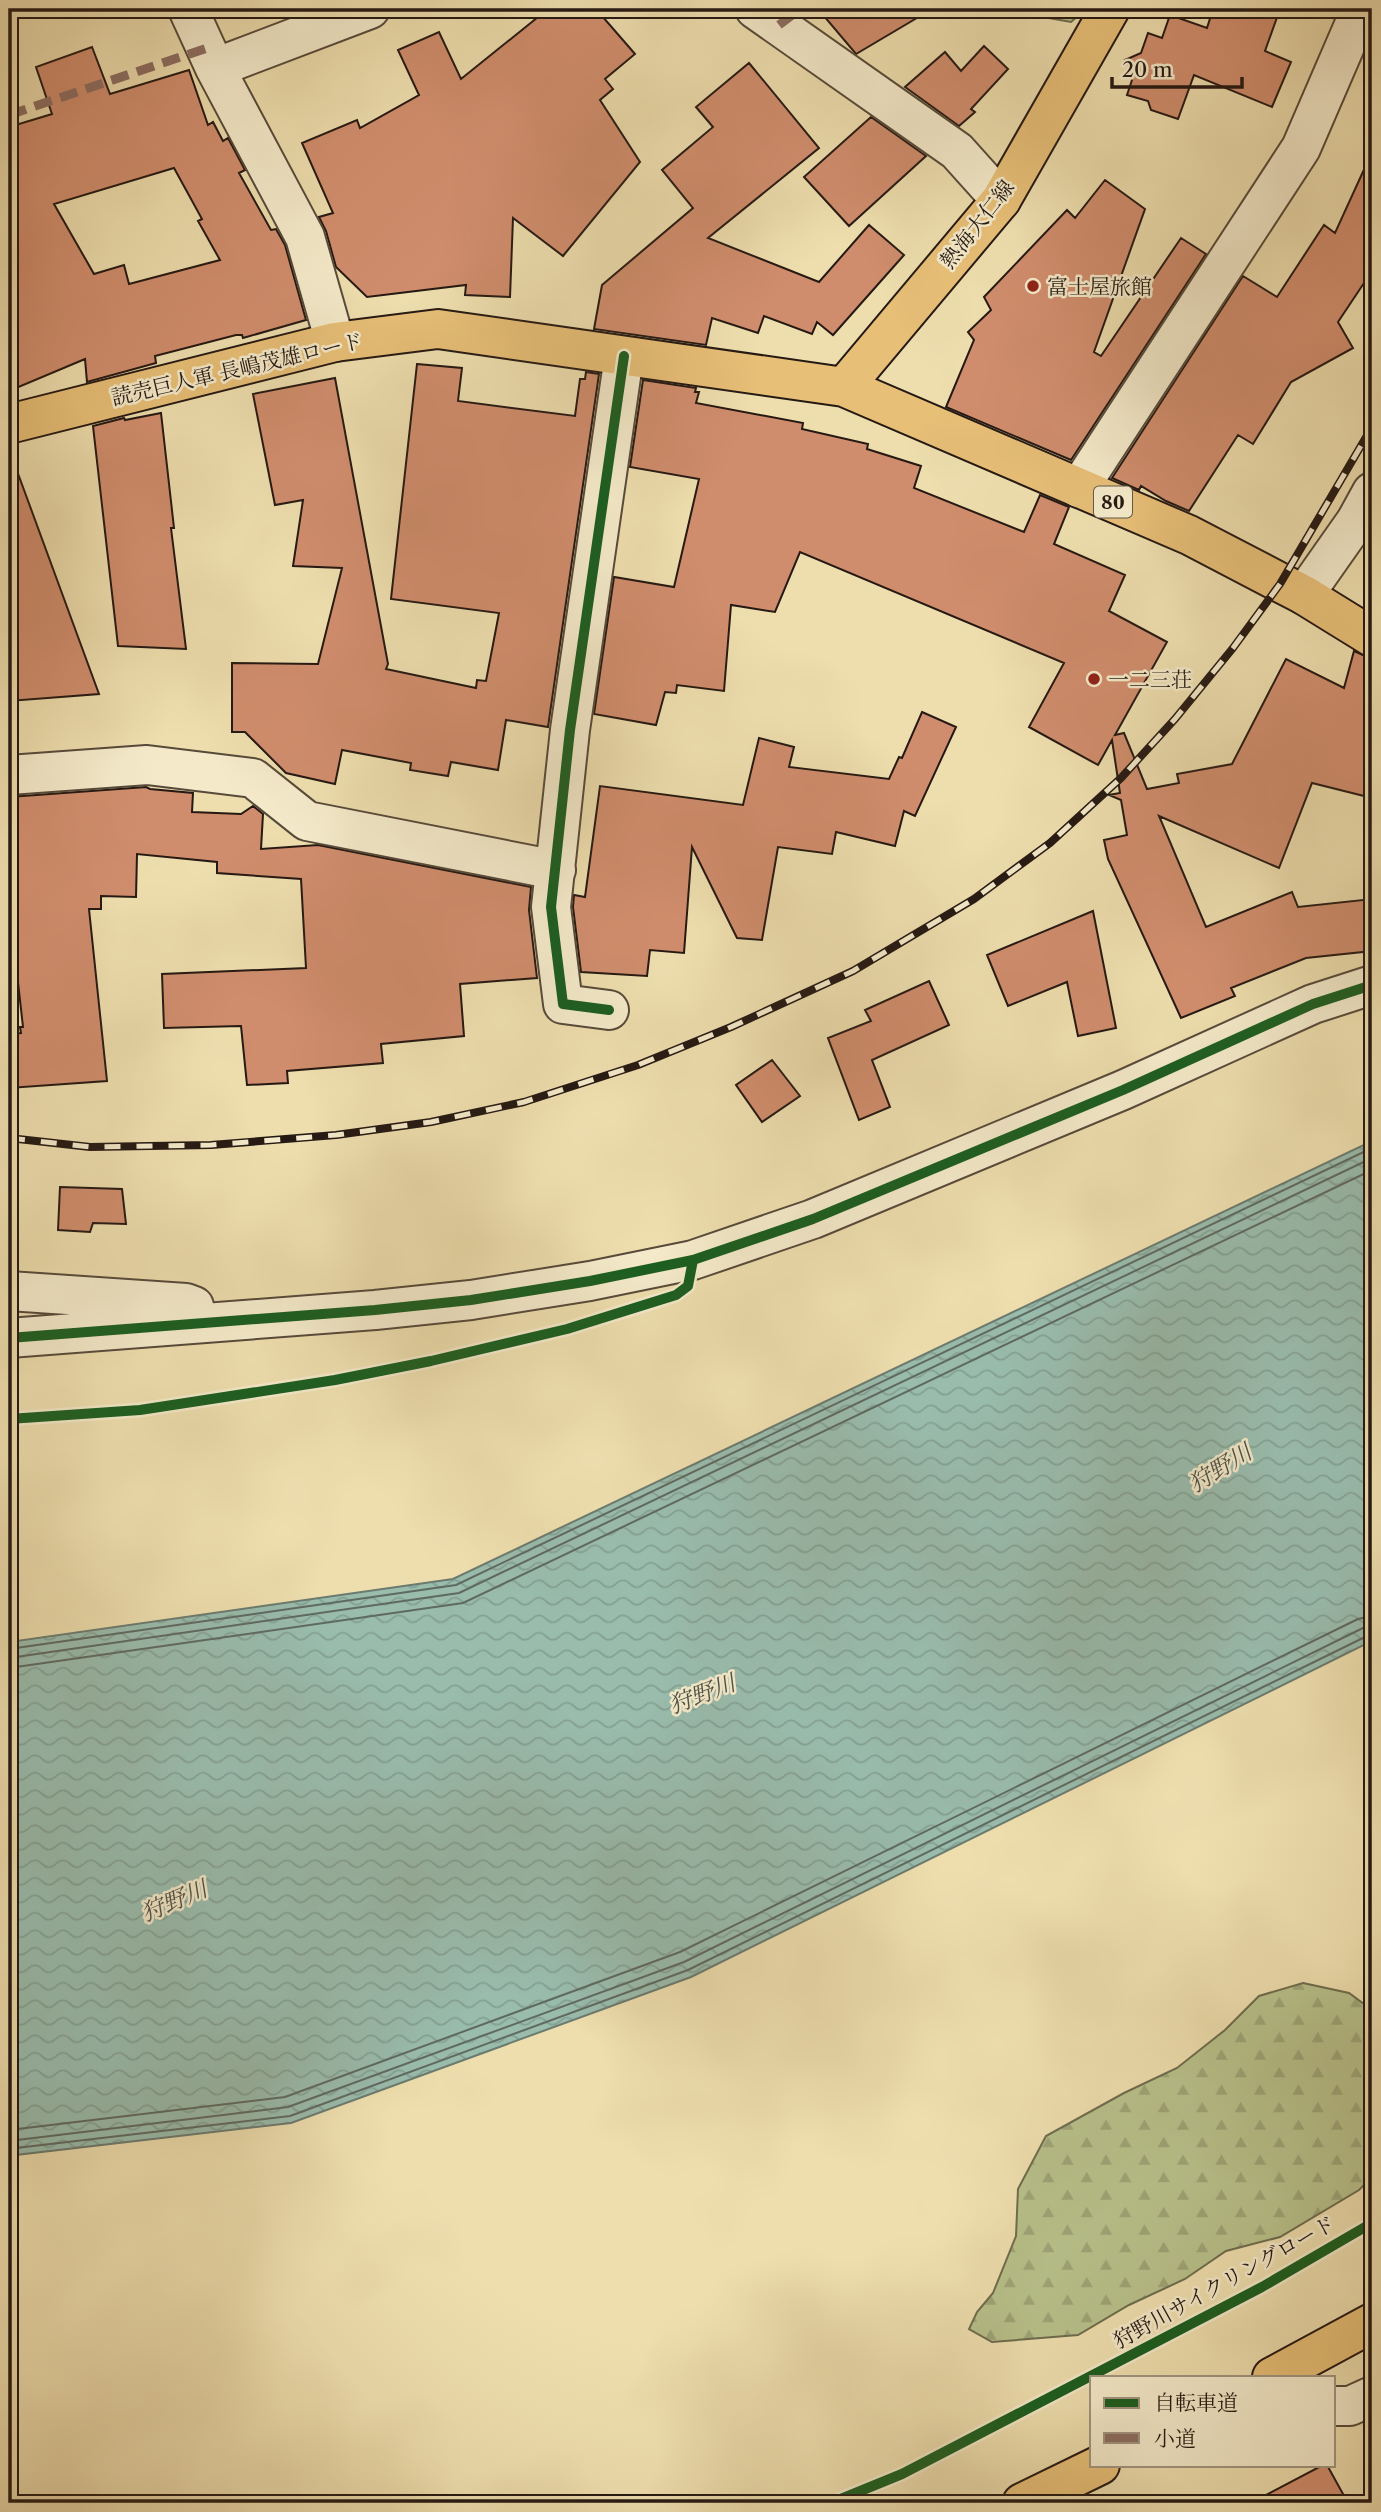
<svg xmlns="http://www.w3.org/2000/svg" width="1381" height="2512" viewBox="0 0 1381 2512" font-family="'Libre Caslon Text','Noto Serif JP',serif">
	<defs>
		<pattern id="forest-firs" width="22" height="20" patternUnits="userSpaceOnUse" patternTransform="scale(1.75)"><rect width="22" height="20" fill="#b8c18b"/><path d="M5 1l3.5 6h-7zM16 11l3.5 6h-7z" fill="#9ea577"/></pattern>
		<pattern id="water-waves" width="16" height="10" patternUnits="userSpaceOnUse" patternTransform="scale(1.75)"><rect width="16" height="10" fill="#99bcad"/><path d="M0 5q4-4 8 0t8 0" fill="none" stroke="#84a194"/></pattern>
	</defs>
	<rect width="100%" height="100%" fill="#eedeae"/>
	<filter id="stains"><feTurbulence type="fractalNoise" baseFrequency=".00286" numOctaves="4"/><feColorMatrix values="0 0 0 0 .2 0 0 0 0 .09 0 0 0 0 .02 0 0 0 .5 -.17"/></filter>
	<radialGradient id="worn" r=".72"><stop offset=".6" stop-color="#630" stop-opacity="0"/><stop offset="1" stop-color="#630" stop-opacity=".3"/></radialGradient>
	<!-- forest -->
	<path fill="url(#forest-firs)" stroke="#6e6d4f" stroke-width="2" d="M 1024,9 L 1086,9 L 1071,22 L 1037,16 Z
		M 1303,1983 L 1349,1993 L 1372,2010 L 1372,2177 L 1359,2190 L 1280,2237 L 1226,2251 L 1185,2279 L 1129,2305 L 1078,2335 L 992,2342 L 969,2329 L 977,2312 L 993,2293 L 1016,2236 L 1018,2189 L 1046,2136 L 1124,2093 L 1177,2068 L 1225,2030 L 1259,1996 Z"/>
	<!-- water -->
	<path fill="url(#water-waves)" stroke="#6b7b6f" stroke-width="2" d="M 1372,1141 L 1372,1641 L 691,1977 L 291,2123 L 16,2155 L 9,2180 L 9,1642 L 453,1579 Z"/>
	<g fill="none" stroke-linecap="round" stroke-linejoin="round">
		<!-- shore -->
		<path stroke="#5f6a60" stroke-width="2" d="M 9,1649 L 456,1585 L 1372,1148
			M 9,1658 L 459,1593 L 1372,1158
			M 9,1668 L 463,1603 L 1372,1170
			M 9,2130 L 285,2097 L 680,1952 L 1358,1619 L 1372,1616
			M 9,2141 L 288,2107 L 684,1962 L 1363,1628 L 1372,1626
			M 9,2154 L 16,2148 L 290,2116 L 688,1970 L 1367,1636 L 1372,1635"/>
	</g>
	<!-- building -->
	<path fill="#d08d6d" stroke="#251913" stroke-width="2" fill-rule="evenodd" d="M 548,9 L 596,9 L 635,54 L 605,79 L 613,89 L 600,100 L 640,162 L 563,256 L 513,218 L 510,297 L 465,295 L 466,285 L 367,297 L 336,267 L 326,231 L 319,217 L 333,213 L 302,143 L 357,120 L 360,128 L 419,95 L 398,50 L 439,32 L 461,79 Z
		M 818,9 L 932,9 L 856,54 Z
		M 1213,9 L 1280,9 L 1265,51 L 1291,62 L 1272,107 L 1194,75 L 1178,119 L 1151,110 L 1148,101 L 1127,95 L 1134,74 L 1125,60 L 1141,53 L 1148,33 L 1162,38 L 1170,15 L 1207,28 Z
		M 984,46 L 1008,69 L 971,109 L 975,112 L 959,126 L 905,87 L 945,52 L 961,71 Z
		M 92,47 L 110,94 L 189,70 L 208,125 L 213,122 L 223,141 L 228,138 L 245,170 L 239,173 L 271,230 L 276,229 L 285,245 L 306,320 L 243,338 L 242,335 L 236,335 L 155,356 L 156,363 L 87,382 L 85,359 L 9,391 L 9,127 L 52,114 L 36,67 ZM 174,168 L 202,219 L 198,221 L 220,260 L 129,284 L 124,265 L 94,274 L 54,204 Z
		M 749,63 L 819,148 L 708,238 L 819,282 L 869,225 L 904,255 L 833,335 L 817,322 L 812,334 L 764,316 L 758,333 L 712,318 L 706,345 L 594,329 L 602,285 L 693,208 L 662,170 L 713,127 L 696,107 Z
		M 871,117 L 926,156 L 849,226 L 804,177 Z
		M 1372,152 L 1372,271 L 1338,322 L 1353,348 L 1291,382 L 1253,444 L 1238,435 L 1189,511 L 1166,501 L 1141,486 L 1139,490 L 1112,478 L 1243,276 L 1277,297 L 1324,225 L 1335,233 Z
		M 1105,180 L 1145,209 L 1094,352 L 1101,356 L 1181,238 L 1206,254 L 1071,460 L 946,407 L 974,340 L 968,332 L 991,310 L 984,297 L 1067,210 L 1075,218 Z
		M 417,364 L 462,368 L 458,401 L 575,416 L 580,379 L 585,379 L 586,372 L 599,374 L 548,727 L 506,720 L 498,770 L 451,762 L 448,776 L 410,770 L 411,763 L 342,750 L 335,784 L 286,773 L 245,732 L 232,732 L 232,663 L 318,664 L 342,568 L 293,566 L 303,500 L 275,505 L 253,394 L 335,378 L 388,664 L 386,669 L 476,688 L 477,680 L 486,681 L 499,613 L 391,599 Z
		M 643,380 L 696,388 L 695,392 L 699,392 L 696,403 L 803,423 L 802,429 L 868,444 L 867,449 L 921,466 L 914,488 L 1024,532 L 1040,495 L 1069,507 L 1054,544 L 1125,575 L 1109,611 L 1167,642 L 1115,735 L 1124,733 L 1147,789 L 1179,783 L 1177,774 L 1232,764 L 1286,659 L 1344,688 L 1354,651 L 1372,659 L 1372,763 L 1364,796 L 1312,783 L 1279,868 L 1159,816 L 1206,927 L 1292,892 L 1298,907 L 1372,899 L 1372,951 L 1306,958 L 1231,988 L 1235,996 L 1181,1018 L 1108,859 L 1104,840 L 1127,835 L 1121,800 L 1109,795 L 1120,793 L 1112,740 L 1098,765 L 1029,727 L 1064,663 L 800,552 L 775,612 L 731,605 L 724,691 L 677,685 L 676,693 L 665,692 L 656,725 L 594,714 L 614,577 L 674,587 L 699,479 L 630,467 Z
		M 161,413 L 174,528 L 171,528 L 186,649 L 118,646 L 93,426 L 124,418 L 125,420 Z
		M 13,460 L 99,694 L 9,701 L 9,461 Z
		M 922,712 L 956,727 L 915,816 L 904,811 L 895,846 L 836,832 L 832,854 L 778,847 L 762,940 L 737,938 L 692,847 L 684,953 L 650,950 L 647,976 L 581,972 L 573,907 L 574,895 L 585,897 L 600,786 L 743,805 L 759,738 L 794,747 L 789,767 L 889,779 L 899,757 L 902,758 Z
		M 146,787 L 150,789 L 193,793 L 192,812 L 241,814 L 253,806 L 263,814 L 261,849 L 318,845 L 531,887 L 529,910 L 537,978 L 460,984 L 464,1036 L 381,1044 L 383,1063 L 287,1071 L 288,1083 L 247,1085 L 241,1026 L 164,1028 L 162,974 L 306,968 L 301,879 L 217,873 L 217,862 L 137,854 L 136,897 L 101,896 L 101,909 L 89,909 L 107,1081 L 9,1088 L 9,1034 L 21,1033 L 20,1027 L 23,1027 L 9,902 L 9,797 Z
		M 1093,911 L 1116,1028 L 1078,1036 L 1067,982 L 1008,1006 L 987,955 Z
		M 929,981 L 949,1025 L 872,1060 L 890,1107 L 859,1120 L 828,1038 L 871,1021 L 865,1010 Z
		M 772,1060 L 800,1096 L 762,1122 L 736,1085 Z
		M 60,1187 L 122,1189 L 126,1224 L 93,1223 L 90,1232 L 58,1230 Z
		M 1323,2465 L 1327,2465 L 1348,2503 L 1251,2503 Z"/>
	<g fill="none" stroke-linecap="round" stroke-linejoin="round">
		<defs>
			<path id="minor" d="M 188,9 L 215,68 L 305,237 L 335,342
				M 755,9 L 957,151 L 1001,200
				M 215,68 L 370,9
				M 1079,488 L 1301,148 L 1361,9
				M 1304,595 L 1356,521 L 1372,492
				M 9,775 L 147,765 L 253,778 L 307,821 L 556,870
				M 609,1010 L 563,1004 L 551,907 L 570,730 L 624,356
				M 9,1291 L 186,1303 L 194,1306
				M 9,1338 L 375,1310 L 471,1300 L 590,1281 L 693,1260 L 813,1219 L 1123,1090 L 1313,1004 L 1372,985
				M 1334,2406 L 1350,2406 L 1372,2396"/>
			<path id="major" d="M 844,387 L 1001,200 L 1110,9
				M 9,424 L 335,342 L 438,329 L 844,387 L 1189,535 L 1304,595 L 1372,637"/>
			<path id="highway" d="M 1272,2377 L 1372,2323
				M 1022,2503 L 1100,2465"/>
		</defs>
		<!-- minor casing -->
		<use href="#minor" stroke="#574a3a" stroke-width="42"/>
		<!-- major casing -->
		<use href="#major" stroke="#251913" stroke-width="42"/>
		<!-- highway casing -->
		<use href="#highway" stroke="#251913" stroke-width="42"/>
		<!-- minor -->
		<use href="#minor" stroke="#f4eaca" stroke-width="38"/>
		<!-- major -->
		<use href="#major" stroke="#e7bf77" stroke-width="38"/>
		<!-- highway -->
		<use href="#highway" stroke="#e7bf77" stroke-width="38"/>
		<defs>
			<path id="rail" d="M 9,1138 L 90,1147 L 211,1145 L 336,1135 L 431,1122 L 524,1102 L 638,1065 L 731,1027 L 853,971 L 974,899 L 1050,843 L 1121,778 L 1175,719 L 1233,648 L 1280,584 L 1372,427"/>
		</defs>
		<!-- rail casing -->
		<use href="#rail" stroke="#251913" stroke-width="8"/>
		<!-- rail -->
		<use href="#rail" stroke="#f4eaca" stroke-width="5" stroke-dasharray="16" stroke-linecap="butt"/>
		<!-- quiet -->
		<path stroke="#8d6e63" stroke-width="9" stroke-dasharray="18 9" stroke-linecap="butt" d="M 779,25 L 800,9
			M 9,115 L 207,48"/>
		<defs>
			<path id="cycleway" d="M 609,1010 L 563,1004 L 551,907 L 570,730 L 624,356
				M 9,1338 L 375,1310 L 471,1300 L 590,1281 L 693,1260 L 813,1219 L 1123,1090 L 1313,1004 L 1372,985
				M 9,1419 L 140,1410 L 335,1380 L 431,1361 L 567,1329 L 676,1295 L 688,1286 L 693,1260
				M 831,2503 L 902,2474 L 1262,2287 L 1372,2223"/>
		</defs>
		<!-- cycleway casing -->
		<use href="#cycleway" stroke="#f4eaca" stroke-width="15"/>
		<!-- cycleway -->
		<use href="#cycleway" stroke="#1b5e20" stroke-width="10"/>
	</g>
	<!-- markers -->
	<g fill="#8f2418" stroke="#f4eaca" stroke-width="2.5">
		<circle cx="1033" cy="286" r="7"/>
		<circle cx="1094" cy="679" r="7"/>
	</g>
	<g text-anchor="middle" dominant-baseline="central" stroke-width="5" stroke-linejoin="round" paint-order="stroke">
		<!-- shield labels -->
		<rect fill="#f4eaca" stroke="#63584a" stroke-width="2" x="1094" y="486.5" width="38" height="31" rx="5"/>
		<g font-size="19" font-weight="bold" fill="#251913">
			<text x="1113" y="502">80</text>
		</g>
		<!-- street labels -->
		<g font-size="21" fill="#251913" stroke="#f4eaca">
			<text transform="translate(977 224) rotate(-52)">熱海大仁線</text>
			<text transform="translate(237 369) rotate(-13)">読売巨人軍 長嶋茂雄ロード</text>
			<text transform="translate(1224 2282) rotate(-29)">狩野川サイクリングロード</text>
		</g>
		<!-- poi labels -->
		<g font-size="21" fill="#251913" stroke="#f4eaca" text-anchor="start">
			<text x="1047" y="286">富士屋旅館</text>
			<text x="1108" y="679">一二三荘</text>
		</g>
		<!-- water labels -->
		<g font-size="23" font-style="italic" fill="#4e5249" stroke="#f4eaca">
			<text transform="translate(1220 1468) rotate(-32)">狩野川</text>
			<text transform="translate(702 1694) rotate(-21)">狩野川</text>
			<text transform="translate(174 1901) rotate(-23)">狩野川</text>
		</g>
	</g>
	<!-- margin -->
	<rect width="1381" height="2512" fill="none" stroke="#eedeae" stroke-width="35"/>
	<rect x="10" y="10" width="1360" height="2491" fill="none" stroke="#251913" stroke-width="3.5"/>
	<rect x="18" y="18" width="1346" height="2477" fill="none" stroke="#251913" stroke-width="2"/>
	<!-- legend -->
	<rect x="1090" y="2376" width="245" height="91" fill="#f4eaca" stroke="#a19681" stroke-width="2"/>
	<rect x="1104" y="2398" width="35" height="10" fill="#1b5e20" stroke="#a19681" stroke-width="2"/>
	<text x="1154" y="2410" font-size="21" fill="#251913">自転車道</text>
	<rect x="1104" y="2433" width="35" height="10" fill="#8d6e63" stroke="#a19681" stroke-width="2"/>
	<text x="1154" y="2446" font-size="21" fill="#251913">小道</text>
	<!-- scale -->
	<path d="M1112 77v10h130v-10" fill="none" stroke="#251913" stroke-width="3.5"/>
	<text x="1122" y="77" font-size="21" fill="#251913" stroke="#f4eaca" stroke-width="5" paint-order="stroke">20 m</text>
	<rect width="100%" height="100%" filter="url(#stains)"/>
	<rect width="100%" height="100%" fill="url(#worn)"/>
</svg>
